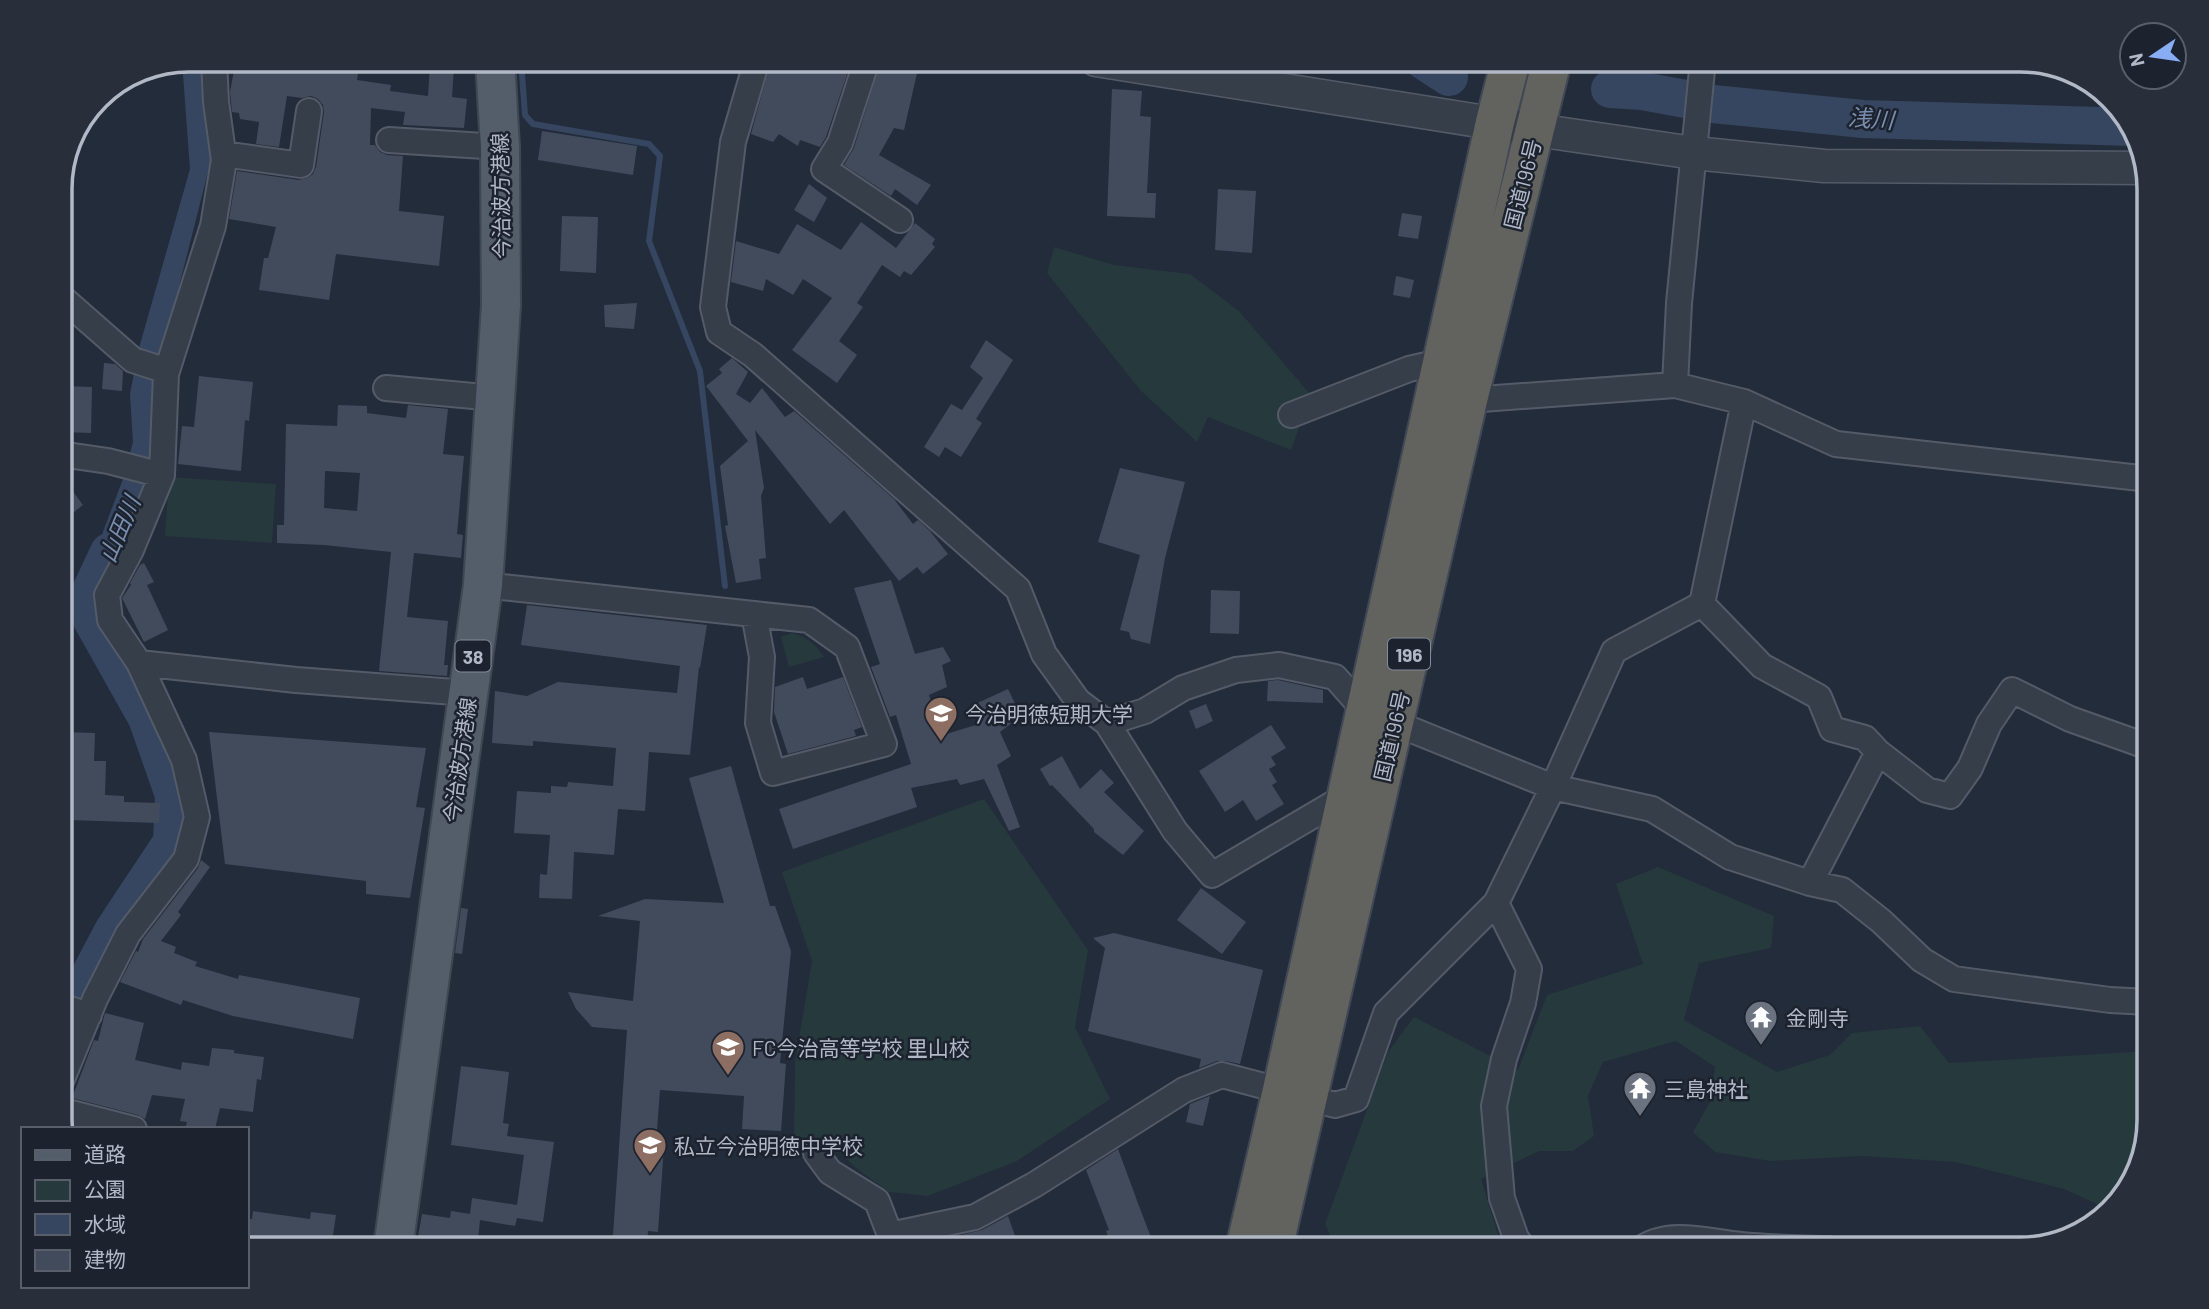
<svg xmlns="http://www.w3.org/2000/svg" width="2209" height="1309" viewBox="0 0 2209 1309" font-family="Barlow,'Noto Sans JP',sans-serif">
	<rect width="100%" height="100%" fill="#232c3a"/>
	<!-- green -->
	<path fill="#26393c" d="M 1054,247 L 1114,265 L 1190,274 L 1239,311 L 1311,395 L 1291,450 L 1208,417 L 1197,442 L 1141,391 L 1047,273 Z
		M 169,477 L 276,484 L 272,543 L 165,536 Z
		M 792,633 C 807,637 816,644 824,657 L 789,667 L 781,637 Z
		M 984,799 L 1088,950 L 1075,1027 L 1110,1099 L 1017,1161 L 928,1196 L 889,1192 L 856,1168 L 831,1144 L 794,1137 L 795,1062 L 812,961 L 782,872 Z
		M 1658,867 L 1774,916 L 1771,948 L 1699,963 L 1684,1020 L 1777,1072 L 1830,1055 L 1852,1033 L 1920,1026 L 1949,1063 L 2149,1051 L 2149,1121 L 2132,1185 L 2108,1209 L 2064,1189 L 1956,1162 L 1862,1156 L 1770,1161 L 1715,1152 L 1693,1132 L 1710,1102 L 1715,1067 L 1676,1041 L 1603,1062 L 1588,1096 L 1594,1136 L 1573,1151 L 1539,1151 L 1481,1179 L 1498,1234 L 1508,1249 L 1336,1249 L 1325,1224 L 1388,1052 L 1414,1017 L 1518,1070 L 1547,995 L 1643,964 L 1616,884 Z"/>
	<!-- water -->
	<path fill="#364661" d="M 188,60 L 205,60 L 212,156 L 169,326 L 154,411 L 150,456 L 140,503 L 95,603 L 79,595 L 123,479 L 133,442 L 130,394 L 139,348 L 190,169 L 182,61 Z"/>
	<g fill="none" stroke-linecap="round" stroke-linejoin="round">
		<!-- stream -->
		<path stroke="#364661" stroke-width="6" d="M 521,60 L 525,115 L 533,124 L 649,144 L 660,156 L 649,241 L 700,371 L 725,586"/>
		<!-- river -->
		<path stroke="#364661" stroke-width="38" d="M 1423,60 L 1449,77
			M 1610,89 L 1642,91 L 1713,104 L 1863,119 L 2133,127
			M 60,1037 L 71,1011 L 113,931 L 172,842 L 174,795 L 147,718 L 92,620 L 87,599 L 109,552"/>
	</g>
	<!-- building -->
	<path fill="#424b5c" fill-rule="evenodd" d="M 236,60 L 360,60 L 357,80 L 391,85 L 390,91 L 428,96 L 430,64 L 454,66 L 452,97 L 467,99 L 464,128 L 403,125 L 405,112 L 371,108 L 370,145 L 375,145 L 380,152 L 387,155 L 403,156 L 399,211 L 444,216 L 439,266 L 336,254 L 329,300 L 259,290 L 264,258 L 268,258 L 276,227 L 229,219 L 237,171 L 299,180 L 307,178 L 313,174 L 316,167 L 324,112 L 323,105 L 318,99 L 311,96 L 302,98 L 287,96 L 279,147 L 256,144 L 259,122 L 240,119 L 239,113 L 232,112 L 230,92 Z
		M 771,60 L 852,60 L 826,137 L 820,147 L 800,140 L 798,146 L 779,134 L 773,142 L 751,134 Z
		M 881,60 L 918,69 L 904,130 L 894,128 L 879,155 L 931,185 L 917,205 L 895,189 L 891,196 L 844,165 L 854,148 Z
		M 1112,89 L 1142,91 L 1140,116 L 1151,117 L 1147,193 L 1156,193 L 1155,218 L 1107,216 Z
		M 542,131 L 637,146 L 633,175 L 538,160 Z
		M 809,184 L 827,198 L 814,222 L 794,210 Z
		M 1218,189 L 1256,191 L 1252,253 L 1215,250 Z
		M 1402,213 L 1422,216 L 1418,239 L 1398,236 Z
		M 562,216 L 598,217 L 596,273 L 560,271 Z
		M 861,222 L 896,248 L 915,223 L 935,239 L 932,244 L 935,247 L 911,275 L 904,271 L 900,277 L 882,265 L 857,303 L 863,307 L 839,341 L 857,355 L 837,383 L 792,350 L 832,298 L 803,279 L 793,295 L 766,279 L 763,291 L 731,282 L 736,241 L 779,254 L 797,224 L 841,250 Z
		M 1396,276 L 1414,280 L 1410,298 L 1393,295 Z
		M 637,303 L 634,329 L 605,327 L 604,305 Z
		M 986,340 L 1013,360 L 976,419 L 982,423 L 961,457 L 945,447 L 939,457 L 924,447 L 951,404 L 962,410 L 983,378 L 970,367 Z
		M 732,358 L 748,372 L 736,394 L 750,403 L 762,388 L 785,417 L 794,411 L 894,499 L 913,524 L 918,520 L 930,531 L 948,554 L 923,574 L 917,567 L 899,581 L 844,510 L 830,524 L 755,430 L 764,488 L 761,496 L 766,558 L 759,559 L 761,579 L 736,583 L 725,526 L 728,525 L 720,466 L 748,441 L 706,386 L 722,373 L 719,369 Z
		M 104,363 L 115,364 L 123,371 L 122,391 L 102,389 Z
		M 199,376 L 253,382 L 249,421 L 245,420 L 241,471 L 178,464 L 182,426 L 194,427 Z
		M 61,386 L 92,387 L 91,433 L 60,432 Z
		M 338,405 L 367,406 L 367,413 L 406,418 L 408,405 L 448,409 L 443,454 L 464,456 L 457,534 L 463,535 L 461,558 L 414,553 L 407,617 L 448,621 L 444,665 L 448,665 L 447,676 L 379,671 L 391,552 L 324,545 L 277,543 L 277,525 L 284,525 L 286,424 L 337,426 ZM 325,471 L 360,473 L 357,511 L 324,508 Z
		M 1120,468 L 1185,482 L 1165,558 L 1150,644 L 1131,639 L 1129,632 L 1120,630 L 1140,555 L 1098,542 Z
		M 60,474 L 83,505 L 60,523 Z
		M 144,563 L 154,582 L 147,585 L 168,630 L 144,642 L 122,598 L 131,585 L 130,583 L 140,565 Z
		M 891,580 L 915,654 L 943,647 L 951,661 L 942,665 L 947,687 L 929,695 L 943,735 L 979,724 L 973,705 L 1008,689 L 1021,716 L 1000,732 L 1011,756 L 997,765 L 1020,827 L 1009,831 L 984,779 L 960,785 L 957,779 L 911,788 L 917,807 L 793,849 L 779,809 L 911,764 L 896,715 L 890,717 L 871,667 L 880,664 L 854,588 Z
		M 1211,590 L 1240,591 L 1239,634 L 1210,633 Z
		M 527,605 L 707,625 L 700,668 L 699,667 L 690,755 L 649,752 L 645,811 L 618,809 L 614,855 L 574,852 L 572,899 L 539,898 L 540,874 L 547,875 L 550,835 L 514,833 L 517,791 L 551,793 L 551,786 L 567,787 L 568,782 L 613,786 L 616,748 L 533,741 L 533,746 L 492,743 L 495,691 L 527,696 L 558,682 L 677,693 L 680,666 L 521,645 Z
		M 803,677 L 807,689 L 843,677 L 862,727 L 854,730 L 856,736 L 788,754 L 774,712 L 775,687 Z
		M 1278,680 L 1323,690 L 1323,703 L 1267,701 L 1268,681 Z
		M 1206,704 L 1213,721 L 1196,729 L 1189,711 Z
		M 1271,725 L 1286,748 L 1271,757 L 1276,765 L 1269,769 L 1277,782 L 1272,785 L 1284,804 L 1256,821 L 1243,800 L 1225,812 L 1199,771 Z
		M 62,732 L 95,733 L 94,761 L 106,761 L 105,795 L 124,796 L 124,802 L 160,803 L 159,823 L 69,820 L 69,802 L 60,802 Z
		M 209,732 L 426,748 L 416,807 L 425,808 L 410,898 L 366,894 L 366,881 L 225,864 Z
		M 1062,756 L 1080,789 L 1101,769 L 1114,783 L 1104,792 L 1144,831 L 1123,855 L 1094,832 L 1094,829 L 1052,785 L 1050,786 L 1040,769 Z
		M 731,766 L 770,906 L 775,906 L 791,951 L 780,1063 L 786,1064 L 781,1131 L 742,1129 L 744,1096 L 660,1090 L 656,1145 L 664,1146 L 658,1232 L 648,1231 L 647,1250 L 612,1250 L 627,1030 L 592,1027 L 576,1009 L 568,992 L 633,1001 L 640,921 L 598,916 L 645,899 L 724,903 L 689,778 Z
		M 201,860 L 210,867 L 178,912 L 181,915 L 161,941 L 176,947 L 174,953 L 197,962 L 195,966 L 238,979 L 239,975 L 360,998 L 353,1039 L 233,1016 L 183,1000 L 181,1005 L 120,982 L 136,951 L 138,952 L 143,939 L 198,868 Z
		M 1201,888 L 1246,922 L 1222,954 L 1177,920 Z
		M 461,908 L 468,909 L 462,954 L 455,953 Z
		M 1114,933 L 1263,970 L 1240,1064 L 1226,1061 L 1217,1061 L 1199,1068 L 1201,1059 L 1088,1031 L 1105,948 L 1093,938 Z
		M 105,1013 L 144,1023 L 135,1060 L 181,1070 L 182,1062 L 209,1066 L 212,1048 L 234,1050 L 234,1053 L 264,1057 L 261,1080 L 257,1079 L 253,1112 L 220,1108 L 215,1129 L 185,1129 L 187,1122 L 180,1121 L 185,1099 L 152,1095 L 145,1119 L 138,1115 L 72,1098 L 94,1040 L 98,1041 Z
		M 461,1066 L 509,1072 L 503,1123 L 509,1124 L 507,1136 L 554,1142 L 543,1222 L 517,1218 L 515,1226 L 480,1220 L 477,1249 L 459,1246 L 459,1249 L 417,1242 L 422,1214 L 450,1218 L 451,1211 L 470,1214 L 472,1198 L 517,1205 L 524,1155 L 451,1145 Z
		M 1210,1096 L 1203,1126 L 1186,1122 L 1190,1104 Z
		M 1118,1149 L 1142,1214 L 1156,1250 L 1113,1250 L 1106,1231 L 1109,1230 L 1086,1170 Z
		M 253,1211 L 310,1219 L 311,1212 L 336,1215 L 331,1248 L 290,1243 L 289,1250 L 247,1250 L 247,1219 L 252,1219 Z
		M 1008,1216 L 1020,1250 L 953,1250 L 949,1238 L 982,1230 Z"/>
	<g fill="none" stroke-linecap="round" stroke-linejoin="round">
		<defs>
			<path id="minor" d="M 757,60 L 733,142 L 713,307 L 719,332 L 753,355 L 1018,589 L 1044,654 L 1078,701 L 1107,723 L 1145,711 L 1183,688 L 1236,670 L 1279,665 L 1335,677 L 1365,711 L 1553,787 L 1652,809 L 1730,857 L 1810,883 L 1842,890 L 1881,921 L 1922,960 L 1954,979 L 2110,1000 L 2149,1002
				M 867,60 L 840,143 L 824,169 L 900,220
				M 1703,60 L 1679,303 L 1675,385 L 1744,402 L 1836,444 L 2149,479
				M 389,140 L 500,147
				M 223,154 L 301,165 L 309,111
				M 60,296 L 133,360 L 167,371
				M 386,388 L 495,398
				M 1468,400 L 1675,385
				M 1291,415 L 1409,369 L 1444,361
				M 60,454 L 108,461 L 162,475
				M 483,585 L 809,620 L 847,647 L 884,744 L 773,773 L 758,723 L 762,657 L 754,614
				M 1702,604 L 1762,666 L 1819,697 L 1832,729 L 1865,738 L 1878,752 L 1810,883
				M 1702,604 L 1744,402
				M 139,663 L 296,680 L 468,693
				M 1107,723 L 1175,831 L 1212,875 L 1346,796
				M 1878,752 L 1927,790 L 1950,796 L 1970,768 L 1989,724 L 2012,690 L 2070,719 L 2149,747
				M 60,1006 L 89,1015
				M 60,1084 L 95,999 L 128,934 L 186,859 L 197,817 L 184,760 L 139,663 L 110,620 L 107,595 L 131,550 L 162,475 L 166,374 L 213,226 L 224,160 L 216,102 L 214,60
				M 60,1110 L 134,1129
				M 816,1153 L 830,1172 L 877,1201 L 890,1235
				M 894,1249 L 890,1235 L 975,1217 L 1034,1185 L 1184,1090 L 1222,1075 L 1335,1105 L 1356,1099 L 1386,1013 L 1496,903
				M 1524,1249 L 1516,1238 L 1502,1198 L 1494,1106 L 1504,1059 L 1523,1003 L 1529,969 L 1496,903 L 1553,787 L 1614,651 L 1702,604
				M 1641,1249 C 1670,1229 1708,1242 1741,1245 C 1770,1248 1799,1248 1828,1249"/>
			<path id="tertiary" d="M 1096,60 L 1536,130 L 1694,153 L 1824,166 L 2146,168"/>
			<path id="primary" d="M 393,1249 L 483,585 L 501,305 L 500,147 L 495,60"/>
			<path id="trunk" d="M 1245,1249 L 1282,1090 L 1495,122 L 1511,60
				M 1273,1249 L 1468,400 L 1552,60"/>
		</defs>
		<!-- minor casing -->
		<use href="#minor" stroke="#545b68" stroke-width="28"/>
		<!-- tertiary casing -->
		<use href="#tertiary" stroke="#545b68" stroke-width="35"/>
		<!-- primary casing -->
		<use href="#primary" stroke="#3f4753" stroke-width="42"/>
		<!-- trunk casing -->
		<use href="#trunk" stroke="#414855" stroke-width="42"/>
		<!-- minor -->
		<use href="#minor" stroke="#363e4a" stroke-width="24"/>
		<!-- tertiary -->
		<use href="#tertiary" stroke="#363e4a" stroke-width="32"/>
		<!-- primary -->
		<use href="#primary" stroke="#545d6a" stroke-width="38"/>
		<!-- trunk -->
		<use href="#trunk" stroke="#62625e" stroke-width="38"/>
	</g>
	<!-- icons -->
	<defs>
		<symbol id="university-pin" viewBox="-11 -11 22 30"><path d="M0 17L-7.5 6A9.5 9.5 0 1 1 7.5 6Z" fill="#8d6e63" stroke="#1c232f"/><path d="M0-5L7-2L0 1L-7-2ZM-4 1L0 2.5L4 1V4Q0 6-4 4Z" fill="#fff"/></symbol>
		<symbol id="temple-pin" viewBox="-11 -11 22 30"><path d="M0 17L-7.5 6A9.5 9.5 0 1 1 7.5 6Z" fill="#6b7280" stroke="#1c232f"/><path d="M0-6L5-2H3V0L6.5 2.5H4V6H1.5V3h-3V6H-4V2.5H-6.5L-3 0V-2H-5Z" fill="#fff"/></symbol>
		<symbol id="school-pin" viewBox="-11 -11 22 30"><path d="M0 17L-7.5 6A9.5 9.5 0 1 1 7.5 6Z" fill="#8d6e63" stroke="#1c232f"/><path d="M0-5L7-2L0 1L-7-2ZM-4 1L0 2.5L4 1V4Q0 6-4 4Z" fill="#fff"/></symbol>
	</defs>
	<g fill-rule="evenodd">
		<use href="#university-pin" x="922" y="694" width="38" height="52"/>
		<use href="#temple-pin" x="1742" y="998" width="38" height="52"/>
		<use href="#school-pin" x="709" y="1028" width="38" height="52"/>
		<use href="#temple-pin" x="1621" y="1069" width="38" height="52"/>
		<use href="#school-pin" x="631" y="1126" width="38" height="52"/>
	</g>
	<g text-anchor="middle" dominant-baseline="central" stroke-width="5" stroke-linejoin="round" paint-order="stroke">
		<!-- shield labels -->
		<g fill="#1c232f" stroke="#848b99" stroke-width="2">
			<rect x="1388" y="638.5" width="42" height="31" rx="5"/>
			<rect x="455.5" y="640.5" width="35" height="31" rx="5"/>
		</g>
		<g font-size="19" font-weight="bold" fill="#b1b8c6">
			<text x="1409" y="654">196</text>
			<text x="473" y="656">38</text>
		</g>
		<!-- street labels -->
		<g font-size="21" fill="#b1b8c6" stroke="#1c232f">
			<text transform="translate(1522 184) rotate(-76)">国道196号</text>
			<text transform="translate(500 196) rotate(-91)">今治波方港線</text>
			<text transform="translate(1391 736) rotate(-77)">国道196号</text>
			<text transform="translate(459 760) rotate(-82)">今治波方港線</text>
		</g>
		<!-- poi labels -->
		<g font-size="21" fill="#b1b8c6" stroke="#1c232f" text-anchor="start">
			<text x="965" y="713">今治明徳短期大学</text>
			<text x="1786" y="1017">金剛寺</text>
			<text x="752" y="1047">FC今治高等学校 里山校</text>
			<text x="1664" y="1088">三島神社</text>
			<text x="674" y="1145">私立今治明徳中学校</text>
		</g>
		<!-- water labels -->
		<g font-size="23" font-style="italic" fill="#7a8eae" stroke="#1c232f">
			<text transform="translate(1871 118) rotate(4)">浅川</text>
			<text transform="translate(119 529) rotate(-67)">山田川</text>
		</g>
	</g>
	<!-- crop -->
	<path d="M0 0H2209V1309H0ZM189 72H2020A117 117 0 0 1 2137 189V1120A117 117 0 0 1 2020 1237H189A117 117 0 0 1 72 1120V189A117 117 0 0 1 189 72Z" fill="#282f3b" fill-rule="evenodd"/>
	<path fill="none" stroke="#b1b8c6" stroke-width="3.5" d="M189 72H2020A117 117 0 0 1 2137 189V1120A117 117 0 0 1 2020 1237H189A117 117 0 0 1 72 1120V189A117 117 0 0 1 189 72Z"/>
	<!-- legend -->
	<rect x="21" y="1127" width="228" height="161" fill="#1c232f" stroke="#585f6b" stroke-width="2"/>
	<rect x="35" y="1150" width="35" height="10" fill="#545d6a" stroke="#585f6b" stroke-width="2"/>
	<text x="84" y="1162" font-size="21" fill="#b1b8c6">道路</text>
	<rect x="35" y="1180" width="35" height="21" fill="#26393c" stroke="#585f6b" stroke-width="2"/>
	<text x="84" y="1197" font-size="21" fill="#b1b8c6">公園</text>
	<rect x="35" y="1214" width="35" height="21" fill="#364661" stroke="#585f6b" stroke-width="2"/>
	<text x="84" y="1232" font-size="21" fill="#b1b8c6">水域</text>
	<rect x="35" y="1250" width="35" height="21" fill="#424b5c" stroke="#585f6b" stroke-width="2"/>
	<text x="84" y="1267" font-size="21" fill="#b1b8c6">建物</text>
	<!-- north arrow -->
	<g transform="translate(2153 56) rotate(257)"><circle r="33" fill="#1c232f" stroke="#585f6b" stroke-width="2"/>
	<path d="M0-5L12 26L0 18L-12 26Z" fill="#88adf5"/>
	<text y="-10" font-size="19" font-weight="bold" text-anchor="middle" fill="#b1b8c6">N</text>
	</g>
</svg>
